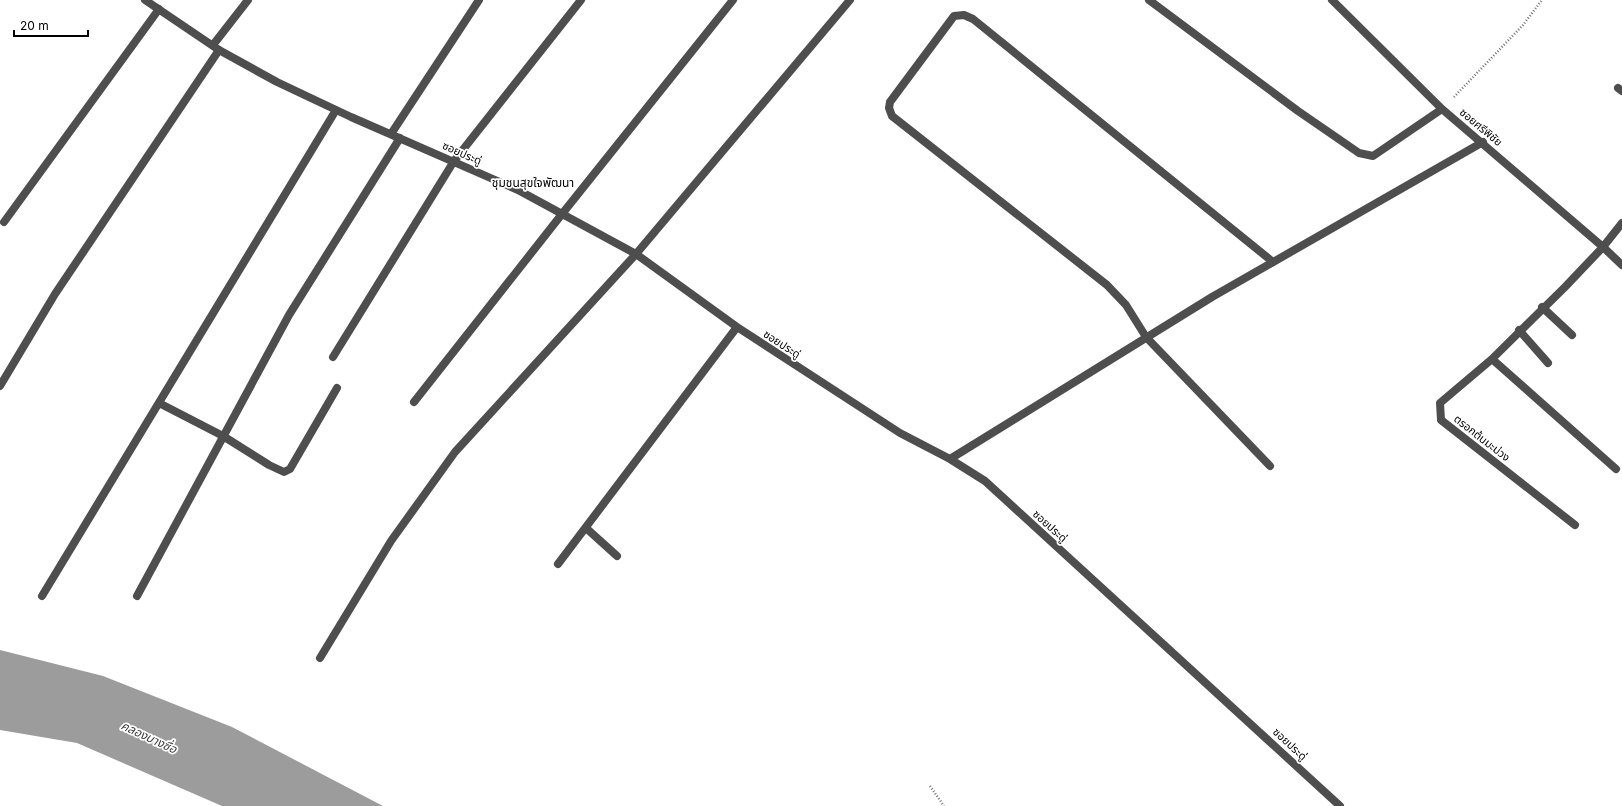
<svg xmlns="http://www.w3.org/2000/svg" width="1622" height="806" viewBox="0 0 1622 806" font-family="Inter,'Noto Sans Thai',sans-serif">
	<rect width="100%" height="100%" fill="#fff"/>
	<!-- water -->
	<path fill="#9c9c9c" d="M 0,650 L 103,676 L 232,727 L 383,806 L 222,806 L 77,743 L 0,730 Z"/>
	<g fill="none" stroke-linecap="round" stroke-linejoin="round">
		<!-- path -->
		<path stroke="#707070" stroke-width="2.5" stroke-dasharray="1 2" stroke-linecap="butt" d="M 1454,97 L 1523,25 L 1542,0
			M 930,786 L 944,806"/>
		<!-- service -->
		<path stroke="#4e4e4e" stroke-width="8" d="M 4,222 L 159,9
			M 1542,307 L 1572,335
			M 1519,330 L 1548,363
			M 1146,337 L 1126,305 L 1107,285 L 892,116 L 889,108 L 890,102 L 954,16 L 964,15 L 973,19 L 1273,262
			M 0,386 L 55,294 L 219,50"/>
		<!-- minor -->
		<path stroke="#4e4e4e" stroke-width="8" d="M 145,0 L 219,50 L 277,82 L 351,117 L 518,190 L 636,254 L 737,327 L 900,433 L 950,459 L 985,481 L 1340,806
			M 1149,0 L 1298,111 L 1359,153 L 1373,156 L 1442,109
			M 1332,0 L 1442,109 L 1603,247 L 1622,265
			M 213,45 L 248,0
			M 1618,88 L 1622,91
			M 391,134 L 479,0
			M 1146,337 L 1270,466
			M 333,357 L 454,161 L 581,0
			M 1492,359 L 1616,469
			M 414,402 L 562,214 L 733,0
			M 159,403 L 223,436 L 269,465 L 284,472 L 290,469 L 337,388
			M 950,459 L 1212,297 L 1483,142
			M 1575,525 L 1441,420 L 1440,403 L 1492,359 L 1565,287 L 1603,247 L 1622,223
			M 586,528 L 617,556
			M 558,564 L 737,327
			M 42,596 L 336,110
			M 137,596 L 289,315 L 400,138
			M 320,658 L 391,541 L 455,452 L 636,254 L 850,0"/>
	</g>
	<g text-anchor="middle" dominant-baseline="central" stroke-width="3.5" stroke-linejoin="round" paint-order="stroke">
		<!-- street labels -->
		<g font-size="11" fill="#000" stroke="#fff">
			<text transform="translate(1481 127) rotate(40)">ซอยศรีพิชัย</text>
			<text transform="translate(462 153) rotate(24)">ซอยประดู่</text>
			<text transform="translate(782 344) rotate(33)">ซอยประดู่</text>
			<text transform="translate(1482 438) rotate(38)">ตรอกต้นมะม่วง</text>
			<text transform="translate(1050 526) rotate(42)">ซอยประดู่</text>
			<text transform="translate(1290 744) rotate(43)">ซอยประดู่</text>
		</g>
		<!-- neighbourhood labels -->
		<g font-size="12" fill="#000" stroke="#fff">
			<text x="533" y="182">ชุมชนสุขใจพัฒนา</text>
		</g>
		<!-- water labels -->
		<g font-size="12" font-style="italic" fill="#3d3d3d" stroke="#fff">
			<text transform="translate(149 737) rotate(25)">คลองบางซื่อ</text>
		</g>
	</g>
	<!-- scale -->
	<path d="M14 30v6h74v-6" fill="none" stroke="#000000" stroke-width="2"/>
	<text x="20" y="30" font-size="12" fill="#000000" stroke="#ffffff" stroke-width="3" paint-order="stroke">20 m</text>
</svg>
